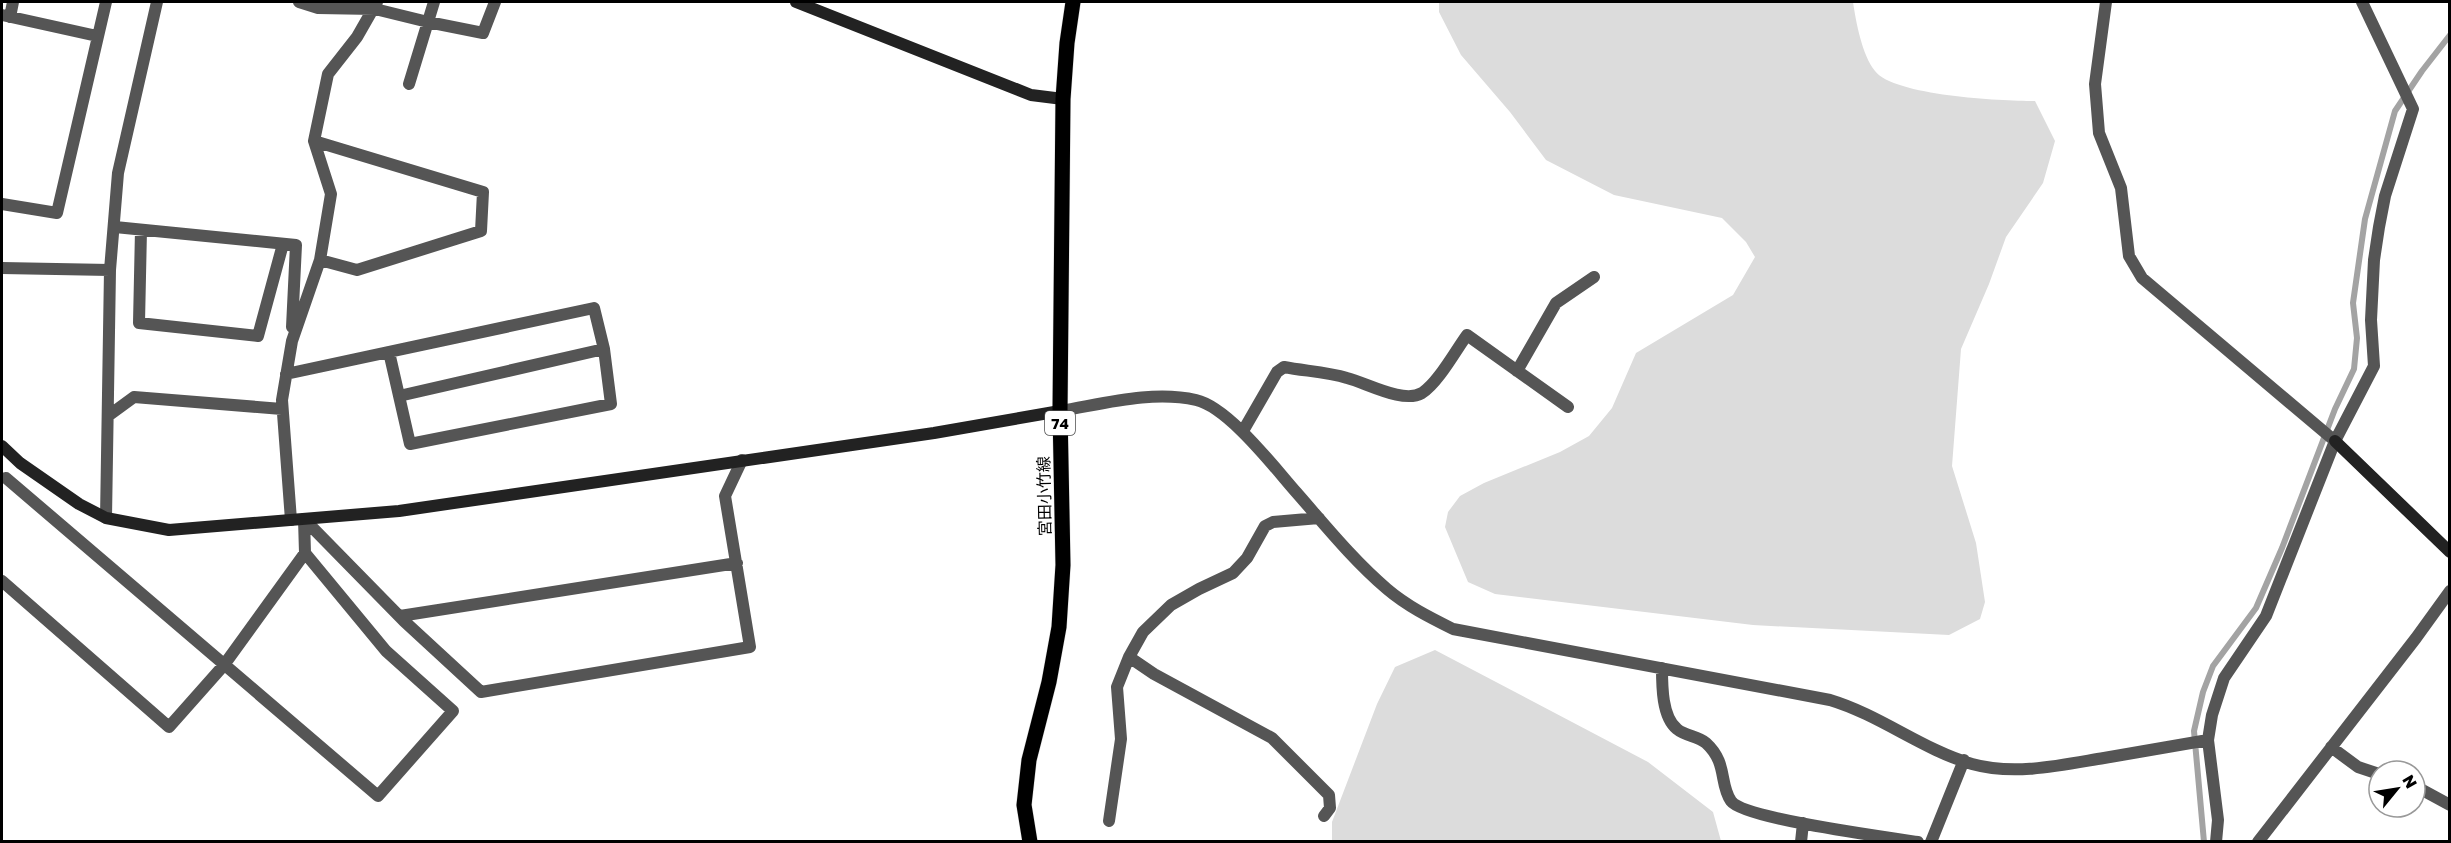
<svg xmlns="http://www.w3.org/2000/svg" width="2451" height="843" viewBox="0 0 2451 843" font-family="'Golos Text','Noto Sans JP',sans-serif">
	<rect width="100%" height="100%" fill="#fff"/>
	<!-- green -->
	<path fill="#dcdcdc" d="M 1439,2 L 1853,2 C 1856,22 1862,55 1875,71 C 1894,96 2003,101 2035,101 L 2055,141 L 2043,183 L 2006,237 L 1989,284 L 1961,349 L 1952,466 L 1976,543 L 1985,602 L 1980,619 L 1949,635 L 1753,625 L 1495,594 L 1468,582 L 1445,527 L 1448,512 L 1460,496 L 1484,483 L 1560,452 L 1589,436 L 1612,408 L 1636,353 L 1733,295 L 1755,257 L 1746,242 L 1722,218 L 1614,195 L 1546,160 L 1510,112 L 1461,55 L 1439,12 Z
		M 1435,650 L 1648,762 L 1713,812 L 1721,841 L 1332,841 L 1332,822 L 1377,704 L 1395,667 Z"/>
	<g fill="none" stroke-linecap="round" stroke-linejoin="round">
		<!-- stream -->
		<path stroke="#a3a3a3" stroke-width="6" d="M 2204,842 L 2194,731 L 2203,692 L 2213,666 L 2256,608 L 2282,548 L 2335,409 L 2354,369 L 2357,338 L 2353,303 L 2365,219 L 2395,111 L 2422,71 L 2450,35"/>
		<defs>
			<path id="primary" d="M 1030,842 L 1024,805 L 1029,760 L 1049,682 L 1059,627 L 1063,565 L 1060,411 L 1063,99 L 1067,43 L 1073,2"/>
		</defs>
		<!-- primary casing -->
		<use href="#primary" stroke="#dbdbdb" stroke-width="16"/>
		<!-- street -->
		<path stroke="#555" stroke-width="12" d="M 299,2 L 318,8 L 375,9 L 428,22 L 483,33 L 495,2
			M 2106,2 L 2095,84 L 2099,133 L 2121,188 L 2129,256 L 2142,278 L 2335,441
			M 2,15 L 97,36
			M 10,17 L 13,2
			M 409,84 L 434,2
			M 314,141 L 483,192 L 481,231 L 357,270 L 320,260
			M 2,204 L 57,213 L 106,2
			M 115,227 L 296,245 L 292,327
			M 141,230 L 139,323 L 258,336 L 283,244
			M 2,268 L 110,270
			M 1517,371 L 1556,303 L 1594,277
			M 286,374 L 594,308 L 604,349 L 611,404 L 410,444 L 389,352
			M 399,396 L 604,349
			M 1060,411 C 1103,404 1152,390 1196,400 C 1228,407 1274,467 1296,492 C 1325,525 1353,560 1387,589 C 1407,606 1429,617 1453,629 L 1830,700 C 1880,715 1923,750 1972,764 C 2015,776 2062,765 2104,758 C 2139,752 2174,746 2208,740
			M 108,416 L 134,397 L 282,409
			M 1243,431 L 1277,372 L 1284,367 C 1305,371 1327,372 1347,378 C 1367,383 1403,404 1422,393 C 1438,383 1456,350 1467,335 L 1568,407
			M 6,478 L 378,796 L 453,711 L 386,651 L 305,553
			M 106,518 L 110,270 L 118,173 L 157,2
			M 304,519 L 404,621 L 481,692 L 750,647 L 725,496 L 742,460
			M 291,520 L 282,400 L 292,341 L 320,260 L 331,194 L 314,141 L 328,74 L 357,37 L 377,2
			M 2,581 L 169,727 L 224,665 L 305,553 L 304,519
			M 400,616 L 737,563
			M 1129,657 L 1154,674 L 1272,738 L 1329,795 L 1330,808 L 1324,816
			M 1662,668 C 1662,686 1662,717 1677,729 C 1685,736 1698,736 1706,743 C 1728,763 1719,784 1731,801 C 1744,819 1888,837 1918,842
			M 2331,747 L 2358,767 L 2379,774
			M 2415,786 L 2450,805
			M 1109,821 L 1121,739 L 1117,687 L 1129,657 L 1143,632 L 1171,605 L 1199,589 L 1233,573 L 1247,558 L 1265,526 L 1273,522 L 1319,518
			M 1801,842 L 1803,823
			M 1931,842 L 1964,760
			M 2216,842 L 2218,820 L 2208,740 L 2212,715 L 2224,678 L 2266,616 L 2335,441 L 2374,366 L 2371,320 L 2374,260 L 2379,227 L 2385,196 L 2413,109 L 2362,2
			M 2258,842 L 2416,638 L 2450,591"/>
		<!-- secondary -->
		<path stroke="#222" stroke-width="12" d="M 796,2 L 1031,95 L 1063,99
			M 2335,441 L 2450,552
			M 2,446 L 20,463 L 79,504 L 106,518 L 169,530 L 399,511 L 934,433 L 1060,411"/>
		<!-- primary -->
		<use href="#primary" stroke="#000" stroke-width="15"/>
	</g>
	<g text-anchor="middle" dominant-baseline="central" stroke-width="4.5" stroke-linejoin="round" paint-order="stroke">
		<!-- shield labels -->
		<rect fill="#fff" stroke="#4c4c4c" stroke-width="1.5" x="1045" y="411" width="30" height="24" rx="4.5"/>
		<g font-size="15" font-weight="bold" fill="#000">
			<text x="1060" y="423">74</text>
		</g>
		<!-- street labels -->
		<g font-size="16" fill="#000" stroke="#fff">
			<text transform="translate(1044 496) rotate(-91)">宮田小竹線</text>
		</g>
	</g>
	<!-- border -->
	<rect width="2451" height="843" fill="none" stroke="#000000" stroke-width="6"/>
	<!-- north arrow -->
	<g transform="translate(2397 789) rotate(60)"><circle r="28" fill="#ffffff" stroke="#999999" stroke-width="1.5"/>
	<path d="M0-4.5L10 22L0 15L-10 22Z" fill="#000000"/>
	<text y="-9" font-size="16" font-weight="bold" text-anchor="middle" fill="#000000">N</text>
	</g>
</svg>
